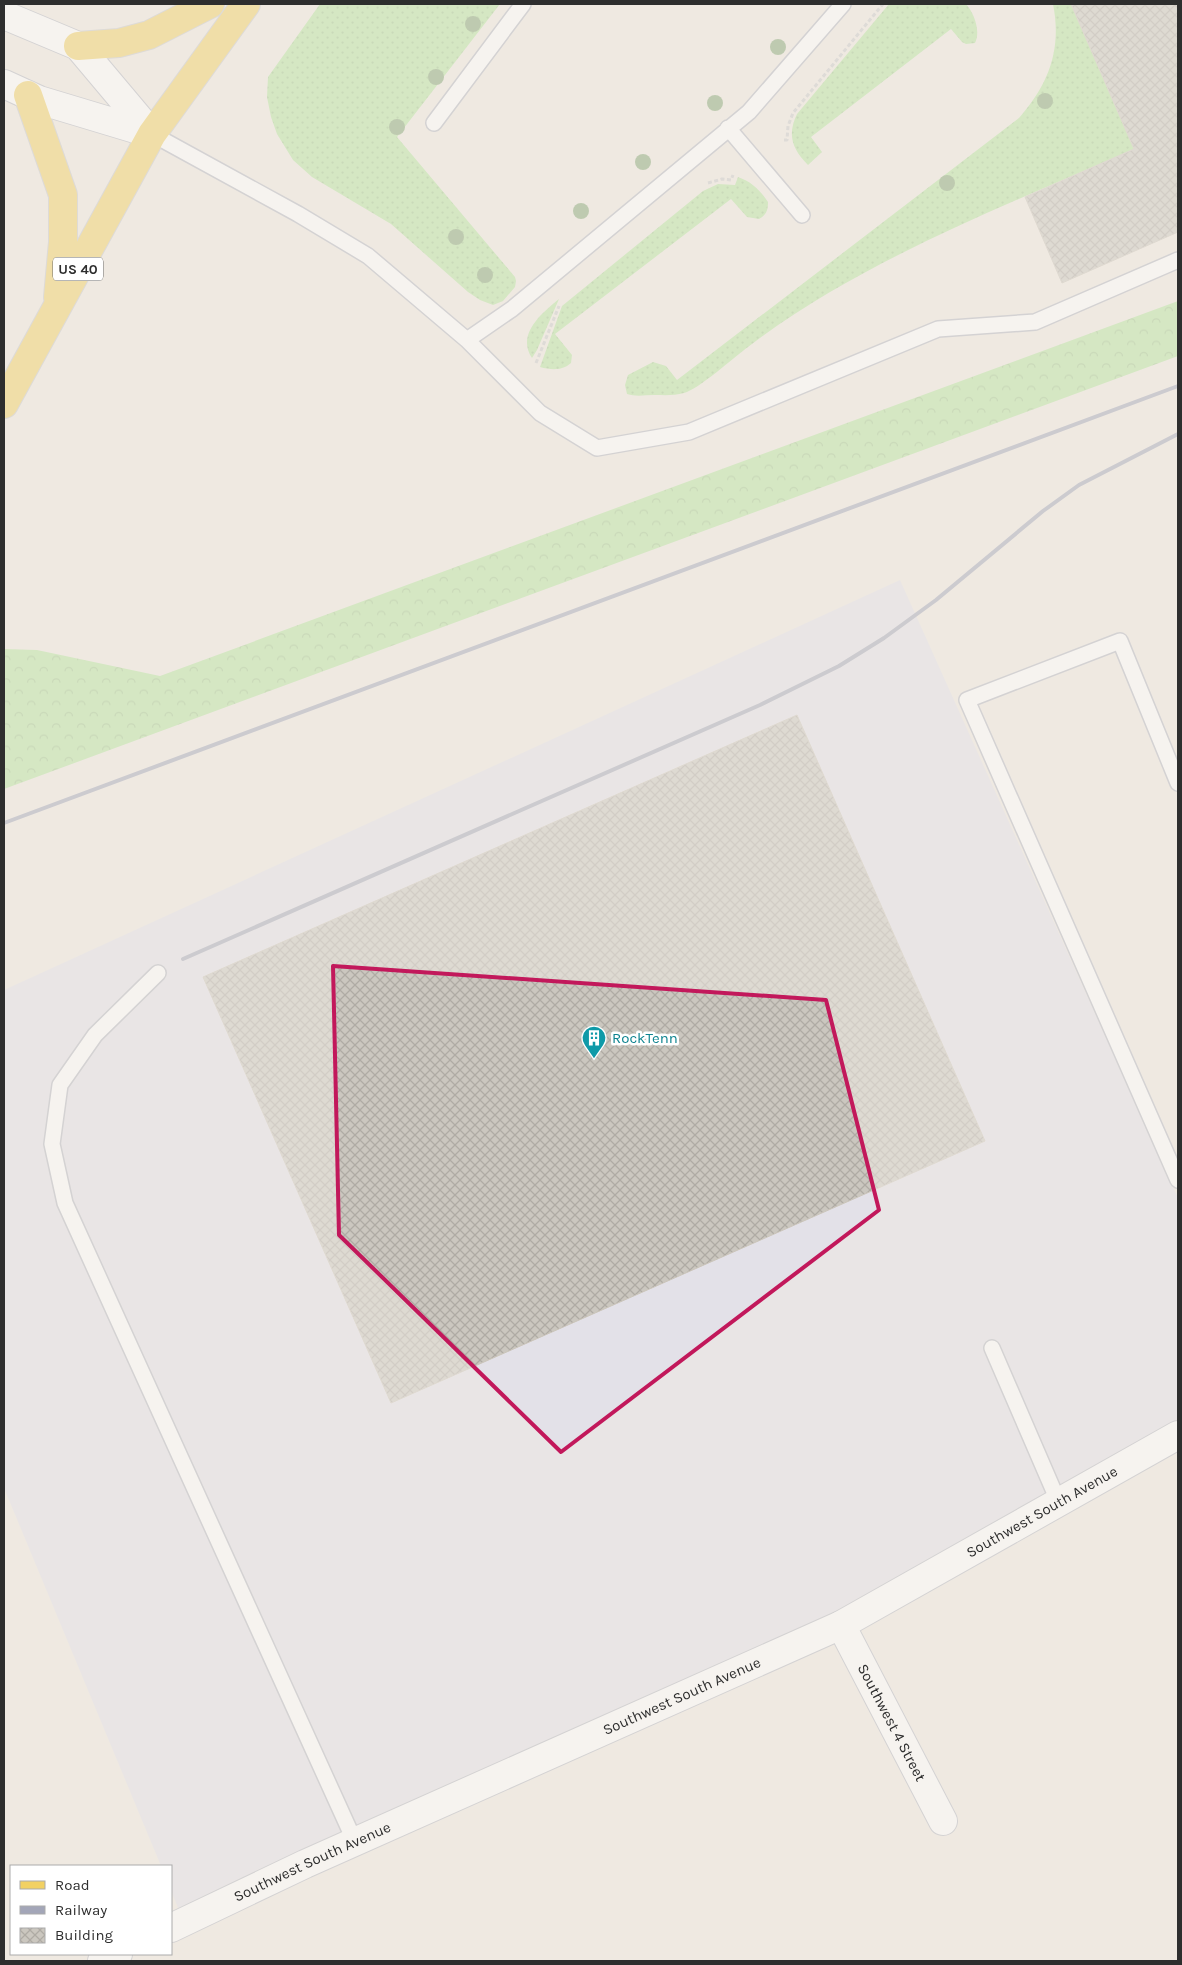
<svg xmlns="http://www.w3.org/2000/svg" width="1182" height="1965" viewBox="0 0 1182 1965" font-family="Karla,sans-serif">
	<defs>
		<pattern id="grass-dots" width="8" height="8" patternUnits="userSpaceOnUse" patternTransform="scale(1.25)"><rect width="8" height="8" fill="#b6e59e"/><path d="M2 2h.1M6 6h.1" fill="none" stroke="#9dc588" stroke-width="1.8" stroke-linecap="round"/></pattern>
		<pattern id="forest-crowns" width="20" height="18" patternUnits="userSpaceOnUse" patternTransform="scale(1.25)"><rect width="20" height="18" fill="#b6e59e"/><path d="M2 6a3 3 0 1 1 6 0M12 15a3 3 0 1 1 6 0" fill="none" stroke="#9dc588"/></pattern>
		<pattern id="building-cross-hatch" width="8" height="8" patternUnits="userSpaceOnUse" patternTransform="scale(1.25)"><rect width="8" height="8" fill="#cbc7bf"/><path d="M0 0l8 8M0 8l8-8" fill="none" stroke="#afaba4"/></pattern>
	</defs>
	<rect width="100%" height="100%" fill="#efe9e1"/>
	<!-- industrial -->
	<path fill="#e3e1e8" d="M 900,580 L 1178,1198 L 1178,1435 L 841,1625 L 184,1922 L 171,1891 L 171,1866 L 161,1866 L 4,1488 L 4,990 Z"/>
	<!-- grass -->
	<path fill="url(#grass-dots)" d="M 320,4 L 500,4 L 397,137 L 515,277 L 516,281 L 515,287 L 503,301 L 493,305 L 480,300 L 468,292 L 391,224 L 312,177 L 293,160 L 277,134 L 271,117 L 267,97 L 268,77 Z
		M 889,4 L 966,4 C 974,13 981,31 975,43 L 966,44 L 962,42 L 951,29 L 811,137 L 822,152 L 808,165 C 792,149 787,135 797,114 Z
		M 1053,4 L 1071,4 L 1134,149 C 1005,206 860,261 748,347 C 733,358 699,389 684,393 C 674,396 663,395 654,395 C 645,395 636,397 627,394 L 625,385 L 628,375 L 653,362 L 666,366 L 677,380 L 1019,118 C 1049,84 1062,49 1053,4 Z
		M 738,177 C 752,182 760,190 768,202 C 768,211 766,215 759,219 L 747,217 L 731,199 L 555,334 L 572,355 L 571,363 C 562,371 551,370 540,367 L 562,306 L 703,191 L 718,184 L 735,185 Z
		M 559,299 L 537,350 L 532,358 C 516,334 542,313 559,299 Z"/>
	<!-- forest -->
	<path fill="url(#forest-crowns)" d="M 1178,301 L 1178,356 L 4,789 L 4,649 L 37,650 L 160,676 Z"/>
	<!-- building -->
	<path fill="url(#building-cross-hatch)" stroke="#cbc5ba" d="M 1071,4 L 1178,4 L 1178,232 L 1062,283 L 1025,197 L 1134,149 Z
		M 797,715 L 985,1141 L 391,1403 L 203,977 Z"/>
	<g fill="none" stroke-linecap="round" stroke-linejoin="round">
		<defs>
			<path id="lane" d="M 434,123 L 523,4
				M 728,128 L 802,215
				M 152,134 L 298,214 L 368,256 L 467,340 L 540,413 L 597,448 L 689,432 L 938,329 L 1035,322 L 1178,260
				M 467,340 L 512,309 L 749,112 L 843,4
				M 1178,783 L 1120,641 L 967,700 L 1178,1180
				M 158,973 L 95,1035 L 60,1085 L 52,1144 L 65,1203 L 355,1842
				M 992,1348 L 1059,1503"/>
			<g id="street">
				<path id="s1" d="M 841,1625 L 943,1821"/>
				<path id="s2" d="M 171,1928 L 305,1864 L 841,1625 L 1178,1435"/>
				<path d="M 102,1961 L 118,1954"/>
			</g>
			<path id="secondary" d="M 4,15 L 78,46 L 152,134
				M 4,84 L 39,100 L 152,134"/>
			<path id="primary" d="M 78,46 L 119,43 L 149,35 L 210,4
				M 28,95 L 63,195 L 63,242 L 58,297
				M 4,404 L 152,134 L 246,4"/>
		</defs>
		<!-- lane casing -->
		<use href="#lane" stroke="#b4b7c1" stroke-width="18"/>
		<!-- street casing -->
		<use href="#street" stroke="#b4b7c1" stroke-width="30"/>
		<!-- secondary casing -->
		<use href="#secondary" stroke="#b4b7c1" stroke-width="30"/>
		<!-- primary casing -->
		<use href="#primary" stroke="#c9c9c9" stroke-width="30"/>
		<!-- path -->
		<path stroke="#c9c9c9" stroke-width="3" stroke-dasharray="4 2.5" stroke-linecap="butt" d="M 784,140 L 787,140 L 788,126 L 793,113 L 883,4
			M 708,183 L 722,179 L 731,180 L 733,175
			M 536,363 L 559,306"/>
		<!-- lane -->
		<use href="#lane" stroke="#fff" stroke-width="15"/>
		<!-- street -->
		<use href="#street" stroke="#fff" stroke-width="28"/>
		<!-- secondary -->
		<use href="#secondary" stroke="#fff" stroke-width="28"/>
		<!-- primary -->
		<use href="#primary" stroke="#f2d163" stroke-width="28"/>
		<!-- rail -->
		<path stroke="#a3a6b8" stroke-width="4" d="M 4,823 L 1178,386
			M 183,959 L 760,705 L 839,666 L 884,638 L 936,600 L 1043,511 L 1079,485 L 1178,434"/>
	</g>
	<!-- trees -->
	<g fill="#84a574">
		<circle cx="473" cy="24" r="8"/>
		<circle cx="778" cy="47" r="8"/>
		<circle cx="436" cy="77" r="8"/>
		<circle cx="1045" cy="101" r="8"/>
		<circle cx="715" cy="103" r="8"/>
		<circle cx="397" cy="127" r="8"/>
		<circle cx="643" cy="162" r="8"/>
		<circle cx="947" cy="183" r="8"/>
		<circle cx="581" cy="211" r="8"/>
		<circle cx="456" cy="237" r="8"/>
		<circle cx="485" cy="275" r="8"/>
	</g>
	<!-- marked area -->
	<path d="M0 0H1182V1965H0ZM 333,966 L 826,1000 L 879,1210 L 561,1452 L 339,1235 Z" fill="#efe9e1" fill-opacity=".55" fill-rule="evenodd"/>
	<path fill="none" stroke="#c2185b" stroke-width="4" stroke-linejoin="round" d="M 333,966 L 826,1000 L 879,1210 L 561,1452 L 339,1235 Z"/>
	<!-- icons -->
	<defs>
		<symbol id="building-pin" viewBox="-11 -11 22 30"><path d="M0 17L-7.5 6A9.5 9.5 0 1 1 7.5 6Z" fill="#0f9aa8" stroke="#fff"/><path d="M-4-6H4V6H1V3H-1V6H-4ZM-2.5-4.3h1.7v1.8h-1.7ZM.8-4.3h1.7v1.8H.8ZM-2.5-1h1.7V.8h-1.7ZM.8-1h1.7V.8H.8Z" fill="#fff"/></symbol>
	</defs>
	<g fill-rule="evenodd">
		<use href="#building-pin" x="580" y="1024" width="28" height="38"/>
	</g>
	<g text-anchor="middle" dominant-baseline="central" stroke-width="5" stroke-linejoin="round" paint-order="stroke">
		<!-- shield labels -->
		<rect fill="#fff" stroke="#6d6d6d" stroke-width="1" x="53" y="257.5" width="50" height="23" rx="4"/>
		<g font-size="14" font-weight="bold" fill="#2e2e2e">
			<text x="78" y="269">US 40</text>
		</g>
		<!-- culture labels -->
		<g font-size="15" fill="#0d838f" stroke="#fff" text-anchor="start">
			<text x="612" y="1038">RockTenn</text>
		</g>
		<!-- street labels -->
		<g font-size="15" fill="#2e2e2e" stroke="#fff">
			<text stroke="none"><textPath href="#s2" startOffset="966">Southwest South Avenue</textPath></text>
			<text stroke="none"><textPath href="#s2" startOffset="561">Southwest South Avenue</textPath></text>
			<text stroke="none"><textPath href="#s1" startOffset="110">Southwest 4 Street</textPath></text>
			<text stroke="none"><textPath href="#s2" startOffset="156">Southwest South Avenue</textPath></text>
		</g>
	</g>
	<!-- border -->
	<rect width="1182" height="1965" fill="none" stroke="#2e2e2e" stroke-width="10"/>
	<!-- legend -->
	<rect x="10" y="1865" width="162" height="90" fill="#ffffff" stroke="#ababab"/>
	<rect x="20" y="1881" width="25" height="8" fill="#f2d163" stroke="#ababab"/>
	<text x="55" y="1890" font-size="15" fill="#2e2e2e">Road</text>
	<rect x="20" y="1906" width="25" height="8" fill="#a3a6b8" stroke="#ababab"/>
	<text x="55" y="1915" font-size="15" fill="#2e2e2e">Railway</text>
	<rect x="20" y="1928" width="25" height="15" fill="url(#building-cross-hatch)" stroke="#ababab"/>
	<text x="55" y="1940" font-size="15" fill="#2e2e2e">Building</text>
</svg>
